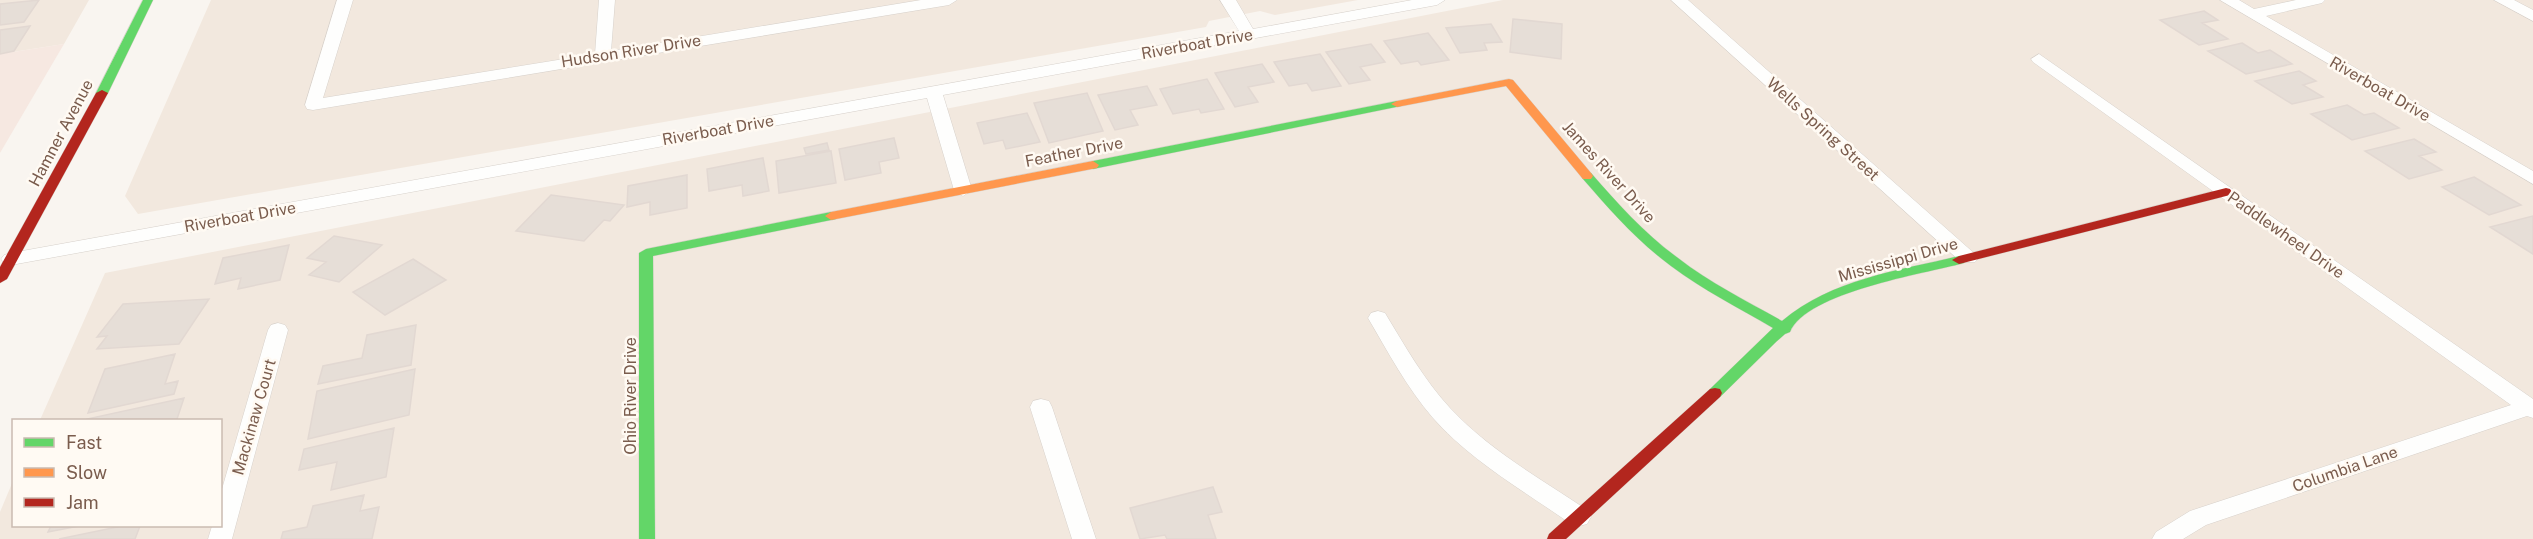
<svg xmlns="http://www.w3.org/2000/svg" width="2533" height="539" viewBox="0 0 2533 539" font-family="'Public Sans',sans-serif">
	<rect width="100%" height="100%" fill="#f9f5f0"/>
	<!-- residential -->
	<path fill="#f2e8de" d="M 0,0 L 89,0 L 64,44 L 0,54 Z
		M 211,0 L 1358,0 L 1275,15 L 1260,11 L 1209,21 L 1206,27 L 138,214 L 125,196 Z
		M 1503,0 L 2533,0 L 2533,539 L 0,539 L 0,512 L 13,481 L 14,526 L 220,526 L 220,420 L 40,420 L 105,273 Z"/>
	<!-- commercial -->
	<path fill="#f6e8e1" d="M 64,44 L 0,153 L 0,54 Z"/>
	<!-- building -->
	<path fill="#e6ded7" stroke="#e2d8d2" stroke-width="1.5" d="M 39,0 L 24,22 L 0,25 L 0,4 Z
		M 2204,11 L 2218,20 L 2202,23 L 2228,39 L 2199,45 L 2160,20 Z
		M 1513,19 L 1562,24 L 1561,59 L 1510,52 Z
		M 1491,24 L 1502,42 L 1484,43 L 1487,50 L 1460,53 L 1446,28 Z
		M 30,26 L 14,51 L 0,54 L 0,30 Z
		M 1428,33 L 1449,60 L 1421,65 L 1418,61 L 1401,64 L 1384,41 Z
		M 2242,43 L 2258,53 L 2270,50 L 2292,64 L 2246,74 L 2208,51 Z
		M 1371,44 L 1385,62 L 1360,67 L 1370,80 L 1349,84 L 1326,52 Z
		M 1320,54 L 1341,86 L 1312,91 L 1307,83 L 1289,86 L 1274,62 Z
		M 1262,64 L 1274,82 L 1248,87 L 1258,102 L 1235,107 L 1215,73 Z
		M 2299,71 L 2316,81 L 2303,85 L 2323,97 L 2292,104 L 2255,81 Z
		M 1207,79 L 1224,109 L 1201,113 L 1199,109 L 1173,114 L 1160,89 Z
		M 1147,86 L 1157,105 L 1130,110 L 1138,125 L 1115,130 L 1098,95 Z
		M 1087,93 L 1103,131 L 1049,143 L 1034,103 Z
		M 2347,105 L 2364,115 L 2374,113 L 2399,128 L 2352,140 L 2311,114 Z
		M 1027,113 L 1040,142 L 1006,149 L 1003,140 L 984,144 L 977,123 Z
		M 894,138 L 899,158 L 879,162 L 881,173 L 845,180 L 839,149 Z
		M 2414,139 L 2436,152 L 2419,156 L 2442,170 L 2409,179 L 2365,151 Z
		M 827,143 L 829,150 L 806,154 L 804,148 Z
		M 831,151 L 836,183 L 779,193 L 776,161 Z
		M 763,158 L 769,191 L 743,196 L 742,185 L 709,191 L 707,169 Z
		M 687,175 L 687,208 L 650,215 L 650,202 L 627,207 L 628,186 Z
		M 2474,177 L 2521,205 L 2489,215 L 2442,187 Z
		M 551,195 L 624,205 L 610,221 L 604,220 L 584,241 L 516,231 Z
		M 2533,216 L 2533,254 L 2490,227 Z
		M 334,236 L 382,245 L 339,282 L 309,275 L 326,262 L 307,258 Z
		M 289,245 L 280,280 L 238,289 L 241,278 L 215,284 L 223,258 Z
		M 413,259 L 446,280 L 385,315 L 353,292 Z
		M 209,299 L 179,344 L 97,349 L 107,336 L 97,337 L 123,304 Z
		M 416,325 L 411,365 L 318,384 L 323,366 L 362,358 L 367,335 Z
		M 175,354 L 165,384 L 178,381 L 174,394 L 88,413 L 105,369 Z
		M 415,369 L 409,415 L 308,439 L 317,391 Z
		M 184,398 L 177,419 L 87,420 L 87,419 Z
		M 394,428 L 386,477 L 331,490 L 337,462 L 299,470 L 304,449 Z
		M 1213,487 L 1222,512 L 1208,515 L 1216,539 L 1167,539 L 1165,535 L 1140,539 L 1130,508 Z
		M 364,495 L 360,511 L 379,507 L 372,539 L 281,539 L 283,532 L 307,527 L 313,506 Z
		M 51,526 L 79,526 L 48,532 Z
		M 122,526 L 140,526 L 135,539 L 59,539 Z"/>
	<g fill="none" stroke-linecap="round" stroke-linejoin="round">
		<defs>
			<path id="street" d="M 337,0 L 353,0 L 323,98 L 595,54 L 599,0 L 615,0 L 611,51 L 921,0 L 957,0 L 949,5 L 313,110 L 307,109 L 305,105 Z
				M 1220,0 L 1236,0 L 1253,29 L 1412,0 L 1445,0 L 1437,5 L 943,95 L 972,190 L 963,196 L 954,190 L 927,98 L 11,265 L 4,263 L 1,259 L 4,255 L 11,253 L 1239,31 Z
				M 1671,0 L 1688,0 L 1975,254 L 1978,258 L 1975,262 L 1961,262 Z
				M 2220,0 L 2239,0 L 2254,9 L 2296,0 L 2325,0 L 2322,3 L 2266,16 L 2533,171 L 2533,184 Z
				M 2494,0 L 2514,0 L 2533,10 L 2533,21 Z
				M 2039,54 L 2533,399 L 2533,418 L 2527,416 L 2206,525 L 2183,539 L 2152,539 L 2156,532 L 2190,511 L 2511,405 L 2033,62 L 2031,59 Z
				M 1378,311 L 1385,313 C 1405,346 1424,380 1450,408 C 1489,450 1541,479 1587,510 L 1591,517 L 1587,524 L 1579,526 L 1571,524 C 1524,491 1471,461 1433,418 C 1407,388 1388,352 1368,318 L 1371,313 Z
				M 278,323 L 285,325 L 288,330 L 232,539 L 208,539 L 212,526 L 220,526 L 220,496 L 268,330 L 271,325 Z
				M 1041,399 L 1049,401 L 1052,407 L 1096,539 L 1072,539 L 1030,407 L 1033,401 Z"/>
			<path id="fast" d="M 143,0 L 153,0 L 108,93 L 106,95 L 98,95 L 96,93 Z
				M 1397,101 L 1403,104 L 1401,106 L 1093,169 L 1087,165 L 1093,161 Z
				M 1587,172 L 1591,173 C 1618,204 1645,234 1678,258 C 1710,283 1747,301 1782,321 C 1832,279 1897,271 1959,256 L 1966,260 L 1964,263 C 1923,274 1807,292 1790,332 L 1785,334 L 1777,341 L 1720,397 L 1710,397 L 1708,393 L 1710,389 L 1773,328 C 1739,308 1703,290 1671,266 C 1637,241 1610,210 1583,179 L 1581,176 Z
				M 831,212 L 837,216 L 836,219 L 653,256 L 655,539 L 639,539 L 639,253 L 646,249 Z"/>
			<path id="slow" d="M 1509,79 L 1513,80 L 1591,173 L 1593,176 L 1591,179 L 1583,179 L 1506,86 L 1397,107 L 1391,104 L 1397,101 Z
				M 1093,161 L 1099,165 L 1097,168 L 831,220 L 825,216 L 831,212 Z"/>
			<path id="jam" d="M 102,90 L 108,93 L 7,279 L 0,283 L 0,267 L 96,93 Z
				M 2226,188 L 2230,189 L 2232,192 L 2230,195 L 1959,264 L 1952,260 L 1959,256 Z
				M 1715,388 L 1720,389 L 1722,393 L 1720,397 L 1566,539 L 1547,539 L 1549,534 L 1710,389 Z"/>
		</defs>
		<!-- street casing -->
		<use href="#street" stroke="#d7d1cb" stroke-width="1"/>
		<!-- fast casing -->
		<use href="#fast" stroke="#d9d2cb" stroke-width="1"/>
		<!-- slow casing -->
		<use href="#slow" stroke="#d9d2cb" stroke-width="1"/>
		<!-- jam casing -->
		<use href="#jam" stroke="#d9d2cb" stroke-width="1"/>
		<!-- street -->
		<use href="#street" fill="#fefefd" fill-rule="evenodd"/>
		<!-- fast -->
		<use href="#fast" fill="#63d668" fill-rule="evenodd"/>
		<!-- slow -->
		<use href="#slow" fill="#ff974d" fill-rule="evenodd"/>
		<!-- jam -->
		<use href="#jam" fill="#b3261e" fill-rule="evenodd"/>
	</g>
	<g text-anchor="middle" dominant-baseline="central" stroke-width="5" stroke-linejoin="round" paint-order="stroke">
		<!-- street labels -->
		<g font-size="16" fill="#7a5c4d" stroke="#fffaf3">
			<text transform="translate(1197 44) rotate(-10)">Riverboat Drive</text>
			<text transform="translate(631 51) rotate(-9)">Hudson River Drive</text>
			<text transform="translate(2380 89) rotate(30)">Riverboat Drive</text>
			<text transform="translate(1823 129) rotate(42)">Wells Spring Street</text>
			<text transform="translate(718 130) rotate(-10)">Riverboat Drive</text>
			<text transform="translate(61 133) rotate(-62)">Hamner Avenue</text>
			<text transform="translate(1074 152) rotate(-11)">Feather Drive</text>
			<text transform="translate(1609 172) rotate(48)">James River Drive</text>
			<text transform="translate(240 217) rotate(-10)">Riverboat Drive</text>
			<text transform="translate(2286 235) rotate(35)">Paddlewheel Drive</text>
			<text transform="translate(1898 260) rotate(-16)">Mississippi Drive</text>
			<text transform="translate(630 396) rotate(-90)">Ohio River Drive</text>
			<text transform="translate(254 417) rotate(-74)">Mackinaw Court</text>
			<text transform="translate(2345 469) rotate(-19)">Columbia Lane</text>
		</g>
	</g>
	<!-- legend -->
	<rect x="12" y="419" width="210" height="108" fill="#fffaf3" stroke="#cabbb1" stroke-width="1.5"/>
	<rect x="24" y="438" width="30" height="9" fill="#63d668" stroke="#cabbb1" stroke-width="1.5"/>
	<text x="66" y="449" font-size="18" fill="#7a5c4d">Fast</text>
	<rect x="24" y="468" width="30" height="9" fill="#ff974d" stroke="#cabbb1" stroke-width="1.5"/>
	<text x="66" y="479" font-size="18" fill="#7a5c4d">Slow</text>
	<rect x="24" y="498" width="30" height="9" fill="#b3261e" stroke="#cabbb1" stroke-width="1.5"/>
	<text x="66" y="509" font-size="18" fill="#7a5c4d">Jam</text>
</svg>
